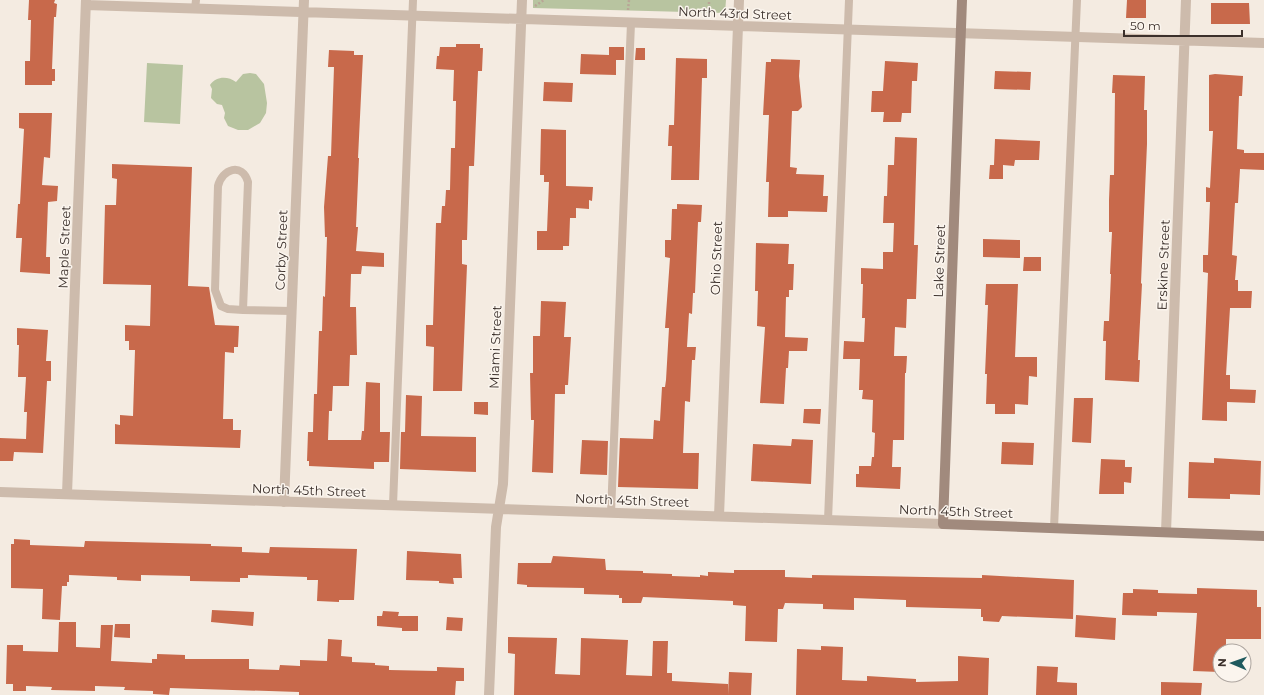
<svg xmlns="http://www.w3.org/2000/svg" width="1264" height="695" viewBox="0 0 1264 695" font-family="Montserrat,sans-serif">
	<rect width="100%" height="100%" fill="#f4ebe1"/>
	<!-- green -->
	<path fill="#b8c4a0" d="M 533,0 L 726,0 L 725,13 L 533,8 Z
		M 147,63 L 183,65 L 180,124 L 144,122 Z
		M 250,73 L 256,74 L 264,84 L 267,103 L 266,113 L 260,123 L 248,130 L 238,130 L 228,126 L 224,118 L 225,113 L 222,105 L 217,104 L 211,98 L 212,89 L 210,85 C 216,76 228,76 236,82 L 243,74 Z"/>
	<!-- building -->
	<path fill="#c8694b" d="M 29,0 L 55,0 L 54,3 L 57,4 L 56,17 L 54,17 L 52,69 L 55,69 L 55,81 L 52,81 L 52,85 L 25,85 L 25,61 L 30,61 L 31,20 L 28,20 Z
		M 1127,0 L 1146,0 L 1146,18 L 1126,18 Z
		M 1211,3 L 1249,3 L 1250,24 L 1211,24 Z
		M 456,44 L 480,44 L 480,48 L 483,48 L 482,71 L 478,71 L 474,166 L 469,166 L 467,240 L 462,240 L 462,264 L 467,265 L 462,391 L 433,391 L 434,347 L 426,346 L 426,325 L 433,325 L 436,223 L 441,223 L 442,206 L 445,206 L 446,190 L 450,190 L 451,148 L 455,148 L 456,101 L 453,101 L 454,70 L 436,69 L 437,56 L 439,56 L 440,47 L 456,47 Z
		M 609,47 L 624,47 L 624,60 L 616,60 L 616,75 L 580,74 L 581,54 L 609,55 Z
		M 636,48 L 645,48 L 645,60 L 635,60 Z
		M 329,50 L 354,51 L 354,55 L 363,55 L 358,158 L 359,158 L 356,227 L 358,227 L 356,251 L 384,253 L 384,267 L 362,266 L 361,274 L 351,274 L 350,307 L 356,307 L 357,355 L 350,355 L 349,386 L 333,386 L 332,411 L 329,411 L 328,440 L 361,440 L 362,431 L 364,431 L 366,382 L 380,383 L 380,432 L 390,432 L 389,462 L 374,462 L 374,469 L 309,466 L 309,461 L 307,461 L 308,432 L 313,432 L 314,394 L 317,394 L 319,331 L 322,331 L 323,296 L 325,297 L 327,237 L 325,237 L 324,207 L 328,156 L 331,156 L 334,67 L 328,67 Z
		M 676,58 L 707,59 L 707,78 L 702,78 L 699,180 L 671,180 L 672,146 L 668,146 L 669,125 L 674,125 Z
		M 771,59 L 800,60 L 799,76 L 802,107 L 798,111 L 792,111 L 790,167 L 797,168 L 796,174 L 824,175 L 823,196 L 828,196 L 827,212 L 788,211 L 788,217 L 768,217 L 769,182 L 766,182 L 769,115 L 763,115 L 766,62 L 771,62 Z
		M 885,61 L 918,63 L 917,81 L 912,81 L 911,113 L 902,113 L 901,122 L 883,122 L 884,112 L 871,112 L 872,91 L 883,91 Z
		M 995,71 L 1031,72 L 1030,90 L 994,89 Z
		M 1215,74 L 1243,76 L 1242,96 L 1239,96 L 1237,149 L 1244,150 L 1244,153 L 1264,153 L 1264,170 L 1240,169 L 1238,203 L 1235,203 L 1232,255 L 1237,256 L 1235,280 L 1238,280 L 1238,291 L 1252,291 L 1251,308 L 1230,308 L 1226,375 L 1230,375 L 1230,389 L 1256,390 L 1255,403 L 1227,402 L 1227,421 L 1202,420 L 1208,273 L 1203,272 L 1203,255 L 1208,255 L 1210,202 L 1206,202 L 1206,187 L 1210,188 L 1213,131 L 1209,131 L 1209,75 Z
		M 1113,75 L 1145,76 L 1144,110 L 1147,110 L 1147,144 L 1141,283 L 1142,284 L 1138,360 L 1140,360 L 1139,382 L 1105,380 L 1106,341 L 1103,341 L 1104,321 L 1109,321 L 1111,274 L 1110,274 L 1112,232 L 1109,232 L 1109,200 L 1110,175 L 1114,175 L 1115,93 L 1112,93 Z
		M 544,82 L 573,83 L 572,102 L 543,101 Z
		M 19,113 L 52,113 L 50,158 L 44,157 L 42,185 L 58,186 L 57,201 L 48,202 L 46,257 L 50,257 L 50,274 L 20,272 L 22,238 L 16,238 L 18,204 L 20,204 L 24,129 L 19,128 Z
		M 541,129 L 566,130 L 566,186 L 593,187 L 592,201 L 589,200 L 589,209 L 576,208 L 576,218 L 570,218 L 569,246 L 563,246 L 563,250 L 537,250 L 537,231 L 547,231 L 549,182 L 544,182 L 544,175 L 540,175 Z
		M 895,137 L 917,138 L 914,245 L 918,245 L 916,299 L 907,299 L 906,328 L 895,327 L 894,356 L 907,356 L 906,373 L 905,373 L 904,440 L 893,440 L 892,467 L 901,467 L 900,489 L 856,487 L 856,474 L 859,474 L 859,466 L 871,466 L 872,457 L 874,457 L 875,433 L 872,432 L 873,400 L 862,399 L 863,390 L 859,390 L 860,359 L 843,359 L 844,341 L 864,342 L 865,318 L 862,318 L 863,284 L 861,284 L 861,268 L 883,269 L 883,252 L 893,252 L 894,223 L 883,223 L 884,196 L 887,196 L 888,165 L 894,165 Z
		M 995,139 L 1040,141 L 1039,160 L 1015,160 L 1014,166 L 1003,165 L 1003,179 L 989,179 L 990,165 L 994,165 Z
		M 112,164 L 192,167 L 188,286 L 209,287 L 215,325 L 239,326 L 238,347 L 234,347 L 234,353 L 225,352 L 223,419 L 233,419 L 233,430 L 241,430 L 240,448 L 115,444 L 115,424 L 120,425 L 120,415 L 133,416 L 135,350 L 129,350 L 129,341 L 125,341 L 125,325 L 150,326 L 151,285 L 103,284 L 105,205 L 116,205 L 117,179 L 112,178 Z
		M 677,204 L 702,205 L 701,222 L 698,222 L 695,293 L 693,293 L 692,314 L 689,313 L 687,347 L 696,347 L 695,360 L 692,360 L 690,402 L 685,401 L 683,453 L 699,453 L 698,489 L 618,487 L 620,438 L 653,439 L 654,420 L 660,421 L 662,387 L 665,387 L 666,380 L 669,328 L 665,328 L 670,258 L 665,257 L 665,240 L 671,240 L 672,209 L 677,209 Z
		M 983,239 L 1020,240 L 1020,258 L 983,257 Z
		M 756,243 L 789,244 L 788,264 L 794,264 L 793,290 L 789,290 L 789,297 L 786,297 L 785,337 L 808,338 L 807,351 L 789,351 L 788,368 L 786,368 L 784,404 L 760,403 L 765,327 L 757,326 L 758,291 L 755,291 Z
		M 1024,257 L 1041,257 L 1041,271 L 1023,271 Z
		M 986,284 L 1018,284 L 1015,357 L 1037,357 L 1037,377 L 1029,376 L 1028,405 L 1015,404 L 1015,414 L 995,414 L 995,404 L 986,404 L 987,374 L 985,374 L 988,305 L 985,305 Z
		M 541,301 L 566,302 L 564,337 L 571,337 L 568,385 L 565,385 L 565,394 L 555,394 L 553,473 L 532,472 L 534,420 L 531,420 L 530,373 L 533,373 L 533,336 L 540,336 Z
		M 17,328 L 48,330 L 46,361 L 51,361 L 51,381 L 47,381 L 43,453 L 14,452 L 13,461 L 0,461 L 0,438 L 26,439 L 27,412 L 24,412 L 26,377 L 18,377 L 19,345 L 17,345 Z
		M 406,395 L 422,396 L 421,436 L 476,437 L 476,472 L 400,469 L 401,432 L 405,432 Z
		M 1074,398 L 1093,398 L 1091,443 L 1072,442 Z
		M 474,402 L 488,402 L 488,415 L 474,414 Z
		M 804,409 L 821,409 L 820,424 L 803,423 Z
		M 792,439 L 813,440 L 811,484 L 751,481 L 753,444 L 791,446 Z
		M 582,440 L 608,441 L 607,475 L 580,474 Z
		M 1002,442 L 1034,443 L 1033,465 L 1001,464 Z
		M 1214,458 L 1261,461 L 1260,495 L 1230,494 L 1230,499 L 1188,498 L 1189,462 L 1214,463 Z
		M 1101,459 L 1125,460 L 1125,467 L 1132,467 L 1131,483 L 1124,482 L 1124,494 L 1099,494 Z
		M 14,539 L 30,540 L 30,545 L 84,547 L 85,541 L 211,544 L 211,546 L 242,547 L 242,552 L 269,553 L 270,547 L 357,549 L 354,600 L 339,600 L 339,602 L 317,601 L 318,580 L 307,580 L 307,577 L 248,575 L 248,578 L 240,578 L 240,582 L 190,581 L 190,576 L 141,575 L 141,581 L 117,580 L 117,577 L 69,575 L 69,582 L 67,582 L 67,586 L 62,586 L 60,620 L 42,619 L 43,589 L 11,588 L 11,544 L 14,544 Z
		M 407,551 L 461,554 L 462,578 L 453,578 L 454,584 L 439,583 L 439,581 L 406,580 Z
		M 553,556 L 605,559 L 606,570 L 643,571 L 643,573 L 672,574 L 672,576 L 700,577 L 700,575 L 708,576 L 708,572 L 734,573 L 734,570 L 785,570 L 785,577 L 812,578 L 812,575 L 982,578 L 982,575 L 1074,580 L 1073,619 L 1002,616 L 999,622 L 983,621 L 983,617 L 981,617 L 981,609 L 906,607 L 906,600 L 854,598 L 854,610 L 823,609 L 823,604 L 785,603 L 783,609 L 778,609 L 777,642 L 745,641 L 746,606 L 733,605 L 733,601 L 643,597 L 641,603 L 622,603 L 622,598 L 619,598 L 619,595 L 584,594 L 584,588 L 527,587 L 527,585 L 517,584 L 518,563 L 551,563 Z
		M 1197,588 L 1257,590 L 1257,607 L 1261,607 L 1261,639 L 1226,639 L 1226,651 L 1220,651 L 1220,672 L 1193,671 L 1197,613 L 1157,612 L 1157,616 L 1122,615 L 1123,593 L 1133,593 L 1133,589 L 1158,590 L 1158,593 L 1197,594 Z
		M 212,610 L 254,612 L 253,626 L 211,622 Z
		M 383,611 L 399,612 L 398,616 L 418,616 L 418,631 L 402,631 L 402,628 L 377,626 L 377,616 L 382,616 Z
		M 1076,615 L 1116,618 L 1115,640 L 1075,637 Z
		M 447,617 L 463,618 L 462,631 L 446,630 Z
		M 59,622 L 76,622 L 76,647 L 100,648 L 101,625 L 113,625 L 111,661 L 152,663 L 152,659 L 157,659 L 157,654 L 185,655 L 185,659 L 249,659 L 249,669 L 279,670 L 280,665 L 300,666 L 300,660 L 327,661 L 328,639 L 342,640 L 341,656 L 352,657 L 352,662 L 375,663 L 375,665 L 389,666 L 389,670 L 437,671 L 437,667 L 464,668 L 464,681 L 456,681 L 455,695 L 299,695 L 299,692 L 170,688 L 169,695 L 153,694 L 153,691 L 124,690 L 125,687 L 95,686 L 95,691 L 51,690 L 52,687 L 26,686 L 26,691 L 13,691 L 13,684 L 6,684 L 7,645 L 23,645 L 23,651 L 58,652 Z
		M 115,624 L 130,624 L 130,638 L 114,637 Z
		M 508,637 L 557,638 L 555,674 L 580,675 L 581,638 L 628,640 L 626,675 L 652,676 L 653,641 L 668,641 L 667,673 L 672,673 L 672,681 L 728,684 L 728,695 L 514,695 L 515,654 L 508,653 Z
		M 821,646 L 843,647 L 842,680 L 867,681 L 867,676 L 916,679 L 916,682 L 958,681 L 958,656 L 989,658 L 988,695 L 796,695 L 797,649 L 821,650 Z
		M 1037,666 L 1058,667 L 1057,682 L 1077,683 L 1077,695 L 1036,695 Z
		M 729,672 L 752,673 L 751,695 L 728,695 Z
		M 1161,682 L 1202,683 L 1201,695 L 1161,695 Z"/>
	<g fill="none" stroke-linecap="round" stroke-linejoin="round">
		<!-- path -->
		<path stroke="#b9a596" stroke-width="2.5" stroke-dasharray="2 2" stroke-linecap="butt" d="M 535,6 L 544,0
			M 628,10 L 629,0
			M 709,12 L 709,0"/>
		<!-- lane -->
		<path stroke="#cdbbac" stroke-width="8" d="M 195,9 L 196,0
			M 243,310 L 228,309 L 221,306 L 215,290 L 218,186 C 222,169 242,162 248,182 L 243,310 L 292,311
			M 393,505 L 413,0
			M 611,513 L 631,23
			M 828,520 L 849,0
			M 1054,528 L 1077,0"/>
		<!-- street -->
		<path stroke="#cdbbac" stroke-width="10" d="M 86,5 L 1264,43
			M 0,492 L 943,524
			M 67,494 L 86,0
			M 284,502 L 304,0
			M 719,516 L 739,0
			M 1166,532 L 1186,0
			M 489,695 L 496,527 L 503,484 L 522,0"/>
		<!-- secondary -->
		<path stroke="#a18a7d" stroke-width="10" d="M 962,0 L 943,524 L 1264,536"/>
	</g>
	<g text-anchor="middle" dominant-baseline="central" stroke-width="3" stroke-linejoin="round" paint-order="stroke">
		<!-- street labels -->
		<g font-size="13" fill="#3b302b" stroke="#fbf5ee">
			<text transform="translate(735 13) rotate(2)">North 43rd Street</text>
			<text transform="translate(64 247) rotate(-88)">Maple Street</text>
			<text transform="translate(281 250) rotate(-88)">Corby Street</text>
			<text transform="translate(716 258) rotate(-88)">Ohio Street</text>
			<text transform="translate(939 261) rotate(-88)">Lake Street</text>
			<text transform="translate(1163 265) rotate(-88)">Erskine Street</text>
			<text transform="translate(495 347) rotate(-88)">Miami Street</text>
			<text transform="translate(309 490) rotate(2)">North 45th Street</text>
			<text transform="translate(632 500) rotate(2)">North 45th Street</text>
			<text transform="translate(956 511) rotate(2)">North 45th Street</text>
		</g>
	</g>
	<!-- north arrow -->
	<g transform="translate(1232 663) rotate(272)"><circle r="19" fill="#fbf5ee" stroke="#aea6a0"/>
	<path d="M0-3L7 15L0 10L-7 15Z" fill="#1f5a5e"/>
	<text y="-6" font-size="11" font-weight="bold" text-anchor="middle" fill="#3b302b">N</text>
	</g>
	<!-- scale -->
	<path d="M1124 30v6h118v-6" fill="none" stroke="#3b302b" stroke-width="2"/>
	<text x="1130" y="30" font-size="12" fill="#3b302b" stroke="#fbf5ee" stroke-width="3" paint-order="stroke">50 m</text>
</svg>
